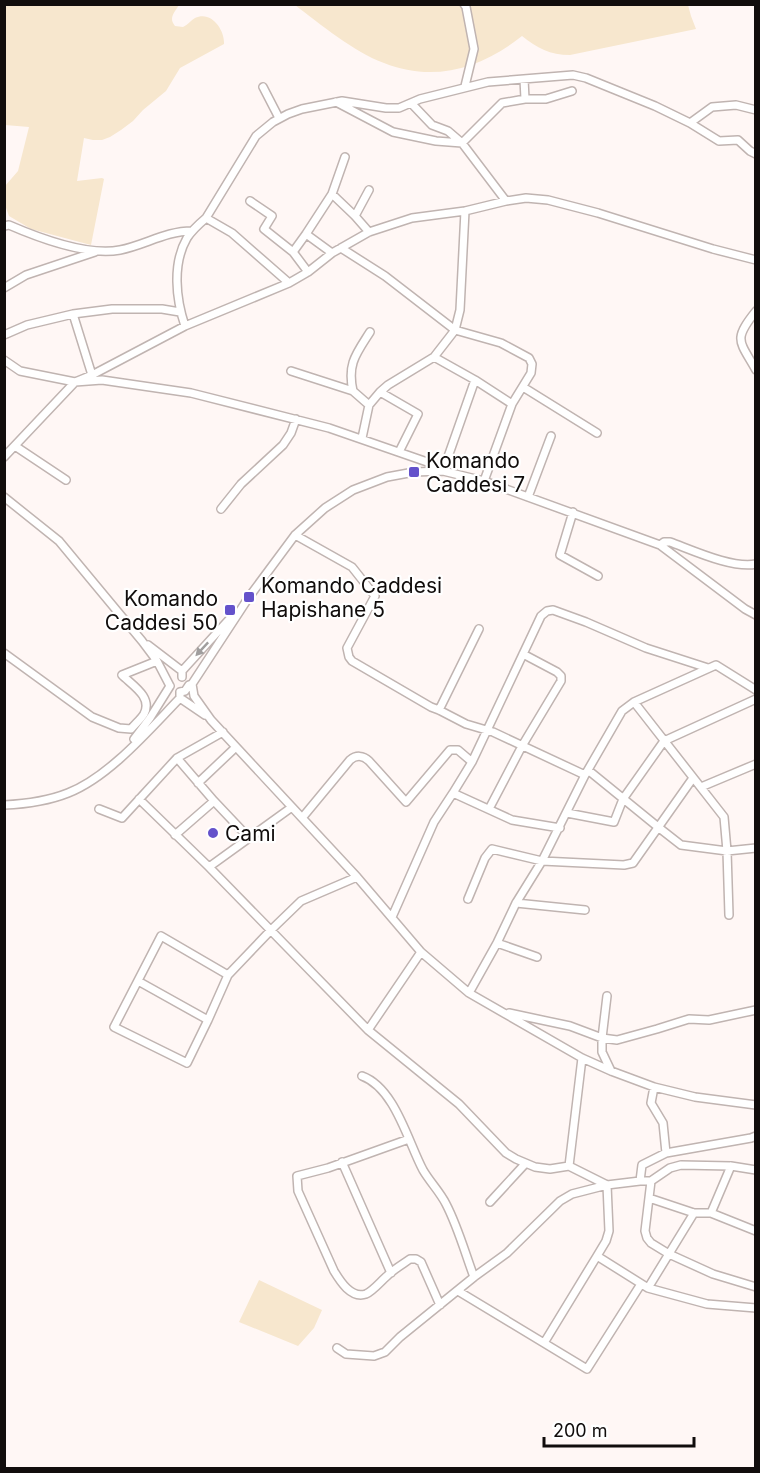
<svg xmlns="http://www.w3.org/2000/svg" width="760" height="1473" viewBox="0 0 760 1473" font-family="Inter,sans-serif">
	<rect width="100%" height="100%" fill="#fff7f5"/>
	<!-- green -->
	<path fill="#f7e7ce" d="M 5,4 L 179,5 C 175,12 168,18 175,26 L 183,27 C 188,25 191,20 195,18 C 212,10 225,31 224,44 L 180,68 L 166,91 L 143,110 L 133,121 L 121,130 L 110,137 L 102,140 L 93,140 L 84,138 L 77,181 L 102,178 L 104,179 L 91,245 L 31,229 L 9,216 L 5,205 L 5,186 L 18,171 L 29,127 L 5,125 Z
		M 295,5 L 688,5 L 691,16 L 696,29 L 570,55 C 550,55 537,48 522,36 C 482,68 434,83 384,63 C 354,52 320,24 295,5 Z
		M 259,1280 L 322,1310 L 314,1328 L 298,1346 L 239,1322 Z"/>
	<g fill="none" stroke-linecap="round" stroke-linejoin="round">
		<defs>
			<path id="minor" d="M 464,4 L 466,7 L 474,49 L 465,86
				M 263,87 L 279,118
				M 525,99 L 546,99 L 572,91
				M 336,102 L 393,132 L 436,141 L 462,143 L 502,103 L 525,99 L 524,79
				M 411,103 L 432,125 L 448,131 L 462,143 L 506,201
				M 690,123 L 719,141 L 738,140 L 750,151 L 756,154
				M 332,194 L 355,216 L 369,232
				M 250,201 L 272,216 L 264,229 L 293,252 L 308,272
				M 355,216 L 369,190
				M 206,218 L 232,233 L 289,283
				M 4,226 L 9,225 C 39,238 88,256 120,250 C 145,245 166,231 192,231
				M 306,234 L 332,253
				M 341,248 L 385,276 L 455,330 L 501,343 L 529,358 L 532,364 L 531,373 L 512,404 L 484,481
				M 293,252 L 306,234 L 332,194 L 345,157
				M 4,288 L 26,275 L 95,252
				M 756,311 C 733,340 739,340 756,370
				M 73,314 L 92,375
				M 185,326 C 176,299 172,264 187,238 C 192,230 199,224 206,218 L 256,136 L 273,122 L 288,114 L 302,109 L 342,101 L 386,108 L 399,108 L 420,99 L 488,82 L 573,75 L 586,78 L 655,106 L 690,123 L 712,107 L 736,105 L 756,110
				M 4,335 L 27,325 L 73,314 L 112,309 L 162,309 L 180,312
				M 434,357 L 475,380 L 512,404
				M 4,360 L 20,371 L 75,382 L 102,380 L 191,393 L 329,428 L 430,463 L 443,471 L 475,380
				M 291,371 L 353,391 L 369,405
				M 523,387 L 597,433
				M 353,391 C 347,364 356,354 370,332
				M 380,392 L 418,414 L 399,452
				M 362,438 L 369,405 L 380,392 L 388,385 L 434,357 L 455,330 L 460,310 L 465,211
				M 15,446 L 66,480
				M 4,457 L 75,382 L 92,375 L 185,326 L 289,283 L 308,272 L 332,253 L 369,232 L 412,218 L 465,211 L 506,201 L 526,198 L 548,200 L 598,213 L 713,249 L 756,260
				M 4,497 L 59,541 L 142,641 L 157,661 L 170,686
				M 528,497 L 551,436
				M 221,509 L 241,484 L 283,445 L 291,433 L 296,419
				M 573,512 L 560,555 L 598,576
				M 295,535 L 352,567 L 375,596 L 347,648 L 349,657 L 352,661 L 431,707 L 439,710 L 466,724 L 493,732 L 585,775
				M 660,545 L 664,542 L 670,542 C 692,550 733,569 756,564
				M 148,645 L 182,671
				M 4,653 L 92,717 L 119,728 L 131,729 C 135,724 141,719 144,714 C 153,697 132,685 122,675 L 157,661
				M 182,677 L 182,671 L 234,614
				M 192,684 L 194,696 L 211,720 L 357,877 L 421,952 L 469,993 L 582,1058 L 611,1071 L 654,1087 L 695,1097 L 756,1105
				M 180,692 L 185,691 L 189,685 L 192,684 L 249,597 L 295,535 L 325,508 L 353,490 L 387,477 L 414,472 L 443,471 L 484,481 L 660,545 L 745,609 L 756,615
				M 180,698 L 205,715
				M 634,702 L 724,817 L 727,851 L 729,915
				M 439,710 L 479,629
				M 134,739 L 150,718 L 170,686
				M 177,758 L 214,801 L 249,838
				M 588,770 L 658,827 L 681,845 L 727,851 L 756,848
				M 198,783 L 236,747
				M 701,787 L 756,764
				M 139,799 L 209,867 L 368,1030 L 459,1104 L 506,1153 L 516,1159 L 535,1167 L 550,1169 L 569,1166 L 582,1058
				M 4,805 C 25,804 48,801 68,793 C 109,777 149,730 180,698 L 180,692
				M 99,809 L 122,818 L 177,758 L 223,732
				M 489,809 L 522,746 L 561,681 L 561,676 L 557,672 L 523,654
				M 567,813 L 614,822 L 623,799 L 664,741 L 756,699
				M 302,818 L 350,760 C 356,755 363,755 369,761 L 406,802 L 450,750 L 458,750 L 472,762
				M 560,828 L 512,820 L 453,793 L 472,762 L 541,616 L 547,611 L 553,610 L 586,622 L 646,648 L 708,668
				M 175,835 L 214,801
				M 209,867 L 292,807
				M 468,899 L 485,858 L 492,849 L 542,861 L 624,865 L 633,863 L 693,778
				M 516,903 L 585,910
				M 392,917 L 434,822 L 453,793
				M 497,943 L 537,957
				M 228,975 L 161,936 L 114,1027 L 187,1063 L 208,1020 L 228,975 L 271,930 L 301,901 L 357,877
				M 138,981 L 208,1020
				M 469,993 L 497,943 L 516,903 L 542,861 L 585,775 L 622,711 L 634,702 L 716,665 L 756,690
				M 607,996 L 602,1038 L 602,1052 L 611,1071
				M 509,1013 L 570,1026 L 602,1038 L 617,1040 L 657,1029 L 689,1019 L 709,1020 L 756,1010
				M 368,1030 L 421,952
				M 362,1076 C 395,1088 408,1142 423,1170 C 430,1182 440,1192 446,1204 C 458,1227 465,1253 474,1277
				M 654,1087 L 651,1103 L 663,1123 L 666,1153
				M 409,1139 L 328,1168 L 297,1176 L 298,1191 L 334,1271 C 340,1281 351,1299 366,1294 C 373,1291 381,1281 387,1276 C 394,1269 403,1264 410,1259 L 416,1259 L 421,1262 L 440,1305
				M 342,1162 L 391,1273
				M 569,1166 L 607,1185 L 640,1181 L 651,1181 L 670,1168 L 681,1165 L 731,1166 L 756,1170
				M 640,1181 L 642,1165 L 666,1153 L 751,1138 L 756,1136
				M 651,1181 L 645,1231 L 647,1238 L 651,1243 L 669,1254 L 713,1274 L 756,1287
				M 649,1198 L 694,1213 L 711,1213 L 756,1231
				M 490,1202 L 525,1164
				M 711,1213 L 731,1166
				M 648,1288 L 694,1213
				M 458,1291 L 587,1369 L 641,1284
				M 544,1343 L 597,1256
				M 337,1348 L 346,1354 L 374,1356 L 385,1352 L 400,1337 L 474,1277 L 507,1253 L 560,1201 L 572,1194 L 607,1185 L 609,1231 L 606,1241 L 597,1256 L 648,1288 L 707,1304 L 756,1308"/>
		</defs>
		<!-- minor casing -->
		<use href="#minor" stroke="#c0b4b1" stroke-width="10"/>
		<!-- minor -->
		<use href="#minor" stroke="#fff" stroke-width="7"/>
	</g>
	<!-- one-way arrows -->
	<defs><path id="oneway-solid" d="M-6-.8H1V-3.2L6.5 0L1 3.2V.8H-6Z" transform="scale(1.5)"/></defs>
	<use fill="#a09e9e" href="#oneway-solid" transform="translate(202 649) rotate(133)"/>
	<!-- markers -->
	<g fill="#6452cb" stroke="#fff" stroke-width="2">
		<rect x="408" y="466" width="12" height="12" rx="3"/>
		<rect x="243" y="591" width="12" height="12" rx="3"/>
		<rect x="224" y="604" width="12" height="12" rx="3"/>
		<circle cx="213" cy="833" r="6"/>
	</g>
	<g text-anchor="middle" dominant-baseline="central" stroke-width="4.5" stroke-linejoin="round" paint-order="stroke">
		<!-- poi labels -->
		<g font-size="21" fill="#110d0c" stroke="#fff" text-anchor="start">
			<text x="426" y="460">Komando<tspan x="426" dy="24">Caddesi 7</tspan></text>
			<text x="261" y="585">Komando Caddesi<tspan x="261" dy="24">Hapishane 5</tspan></text>
			<text x="218" y="598" text-anchor="end">Komando<tspan x="218" dy="24">Caddesi 50</tspan></text>
			<text x="225" y="833">Cami</text>
		</g>
	</g>
	<!-- border -->
	<rect width="760" height="1473" fill="none" stroke="#110d0c" stroke-width="12"/>
	<!-- scale -->
	<path d="M544 1437v9h150v-9" fill="none" stroke="#110d0c" stroke-width="3"/>
	<text x="553" y="1437" font-size="18" fill="#110d0c" stroke="#ffffff" stroke-width="4.5" paint-order="stroke">200 m</text>
</svg>
